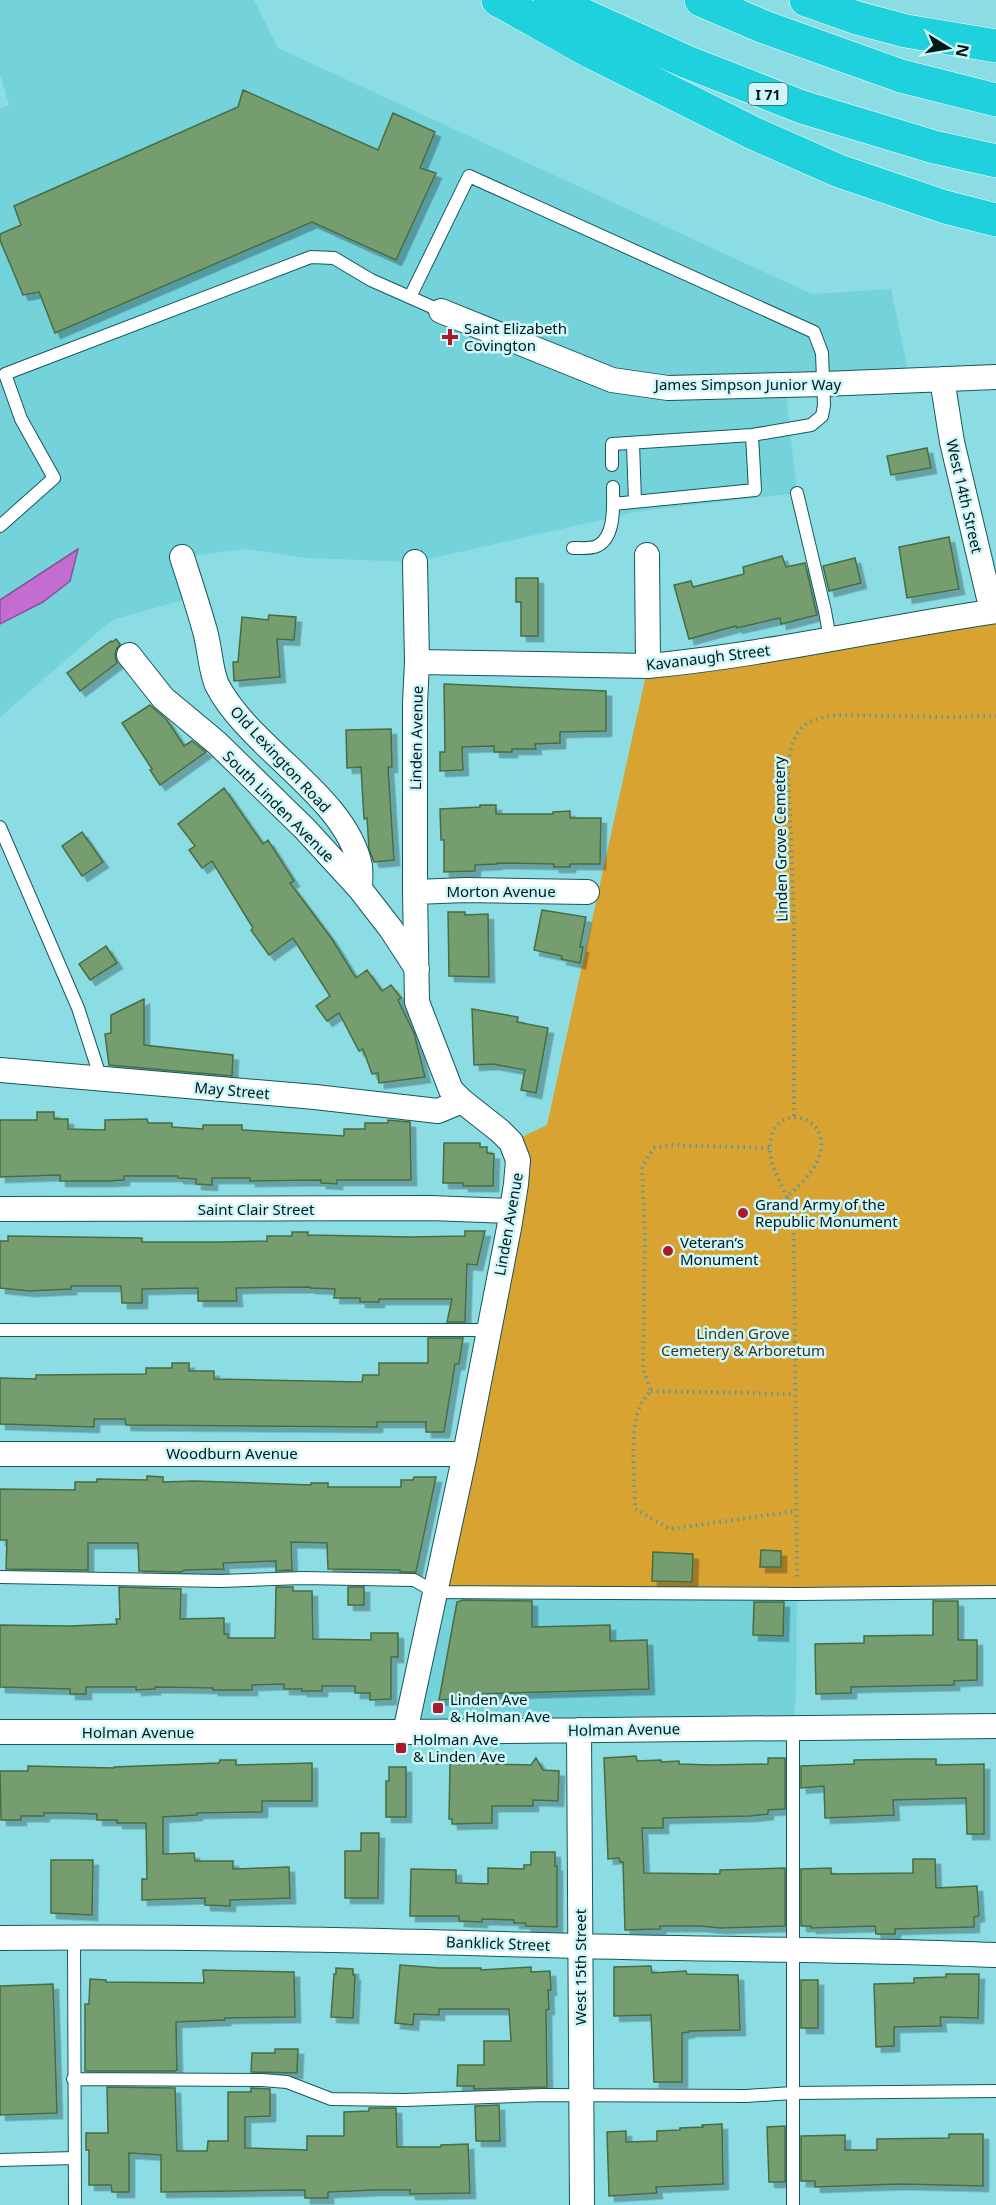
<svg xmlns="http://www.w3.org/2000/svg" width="996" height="2205" viewBox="0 0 996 2205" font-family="'Noto Sans',sans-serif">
	<defs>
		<filter id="shadow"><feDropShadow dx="5.5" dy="5.5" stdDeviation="0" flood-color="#0004"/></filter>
	</defs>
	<rect width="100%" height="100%" fill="#8bdde3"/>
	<!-- built -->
	<path fill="#73d2da" d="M 0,0 L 254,0 L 278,48 L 812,294 L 891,289 L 910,380 L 785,385 L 797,493 L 641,511 L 415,562 L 307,558 L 246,549 L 183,557 L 194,597 L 112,620 L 0,717 L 0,109 L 9,105 L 0,74 Z
		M 435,1592 L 797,1594 L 796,1691 L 793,1726 L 405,1732 Z"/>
	<!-- green -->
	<path fill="#d8a330" d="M 996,611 L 996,1592 L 435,1592 L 465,1454 L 511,1142 L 547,1125 L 648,666 Z"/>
	<!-- water -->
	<path fill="#c26dcf" stroke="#885499" stroke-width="1.5" d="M 78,549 L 70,581 L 43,602 L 0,624 L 0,600 Z"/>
	<!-- building -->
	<path fill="#749d6f" stroke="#466e42" stroke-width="1.5" filter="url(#shadow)" d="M 243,90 L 378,150 L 393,113 L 435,132 L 420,168 L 436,173 L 396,260 L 312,222 L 55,333 L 39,292 L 23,295 L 0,240 L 0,234 L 21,225 L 14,206 L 238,107 Z
		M 927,448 L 931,468 L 891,475 L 887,456 Z
		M 949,537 L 959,589 L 907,598 L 899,547 Z
		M 782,556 L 786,567 L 805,563 L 817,615 L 781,624 L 780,618 L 737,628 L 736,626 L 689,639 L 674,585 L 691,581 L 693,587 L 744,574 L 743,567 Z
		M 855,558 L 861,583 L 829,591 L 823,566 Z
		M 516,578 L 538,578 L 538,636 L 521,636 L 521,602 L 516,602 Z
		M 269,615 L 296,617 L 294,640 L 277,639 L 280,677 L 234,681 L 233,662 L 238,662 L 242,617 L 268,620 Z
		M 116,639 L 120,644 L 116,650 L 115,656 L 117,663 L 80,691 L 67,673 L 111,641 L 112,642 Z
		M 444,684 L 606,691 L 606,731 L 560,732 L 560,743 L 535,744 L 536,749 L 512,749 L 512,752 L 494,752 L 494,746 L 462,747 L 463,770 L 440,771 L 440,752 L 445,752 Z
		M 150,705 L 167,720 L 184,746 L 192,741 L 206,752 L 160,785 L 150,770 L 152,769 L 122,723 Z
		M 391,729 L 392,767 L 388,767 L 394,860 L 374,862 L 369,849 L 367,818 L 364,819 L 361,767 L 347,768 L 346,730 Z
		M 224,788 L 263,844 L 268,840 L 294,881 L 290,883 L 332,939 L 356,978 L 367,970 L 382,991 L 391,985 L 401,998 L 398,1000 L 414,1033 L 425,1077 L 379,1083 L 378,1073 L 372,1074 L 363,1049 L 359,1051 L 339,1013 L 327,1021 L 316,1006 L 330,996 L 293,938 L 269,955 L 251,930 L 253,928 L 212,861 L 202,868 L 189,850 L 195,846 L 178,824 Z
		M 480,805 L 496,805 L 496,814 L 553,814 L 553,812 L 570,811 L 570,818 L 601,818 L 600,864 L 570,864 L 570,867 L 554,867 L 554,864 L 497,863 L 497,864 L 475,865 L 475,871 L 444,872 L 444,840 L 441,840 L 440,809 L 480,807 Z
		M 82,832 L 103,862 L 82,876 L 62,846 Z
		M 542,910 L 586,917 L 580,947 L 583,947 L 580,963 L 561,959 L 562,956 L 534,950 Z
		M 448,912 L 465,912 L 465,915 L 488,914 L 489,977 L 449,976 Z
		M 106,946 L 117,963 L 90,980 L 79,964 Z
		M 144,999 L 144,1045 L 233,1055 L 232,1076 L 109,1065 L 105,1034 L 111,1033 L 111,1015 Z
		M 472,1009 L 518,1017 L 517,1022 L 548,1028 L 536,1093 L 521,1090 L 525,1070 L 493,1064 L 474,1065 Z
		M 37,1112 L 54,1112 L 54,1119 L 68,1119 L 68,1129 L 105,1130 L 105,1120 L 147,1119 L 148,1123 L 172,1123 L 172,1127 L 203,1129 L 203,1125 L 242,1125 L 242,1130 L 344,1136 L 344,1129 L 365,1129 L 365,1123 L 388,1123 L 388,1120 L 410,1122 L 411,1180 L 337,1180 L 337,1184 L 321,1183 L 321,1180 L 250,1181 L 250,1178 L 212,1178 L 212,1185 L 196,1184 L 196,1179 L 178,1178 L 178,1176 L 124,1176 L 124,1180 L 109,1181 L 60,1181 L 60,1175 L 0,1177 L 0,1120 L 37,1120 Z
		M 444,1143 L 480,1143 L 480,1147 L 487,1147 L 487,1153 L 494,1154 L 493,1186 L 463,1186 L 463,1183 L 443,1183 Z
		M 465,1231 L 485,1231 L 477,1265 L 467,1264 L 465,1322 L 447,1322 L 452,1299 L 379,1299 L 379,1302 L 360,1302 L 360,1298 L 334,1298 L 335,1289 L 310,1288 L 310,1287 L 236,1288 L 237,1301 L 198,1301 L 198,1288 L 142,1289 L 142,1303 L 122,1303 L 121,1286 L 71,1286 L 71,1289 L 29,1291 L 0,1288 L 0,1241 L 8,1241 L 8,1236 L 142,1238 L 142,1242 L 220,1242 L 267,1241 L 267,1236 L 292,1236 L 292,1232 L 308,1232 L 308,1235 L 411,1237 L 465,1236 Z
		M 428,1338 L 463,1338 L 459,1364 L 455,1364 L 444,1432 L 426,1432 L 426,1422 L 377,1422 L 377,1427 L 126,1425 L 125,1419 L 94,1419 L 94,1427 L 0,1424 L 0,1378 L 36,1379 L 36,1375 L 146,1374 L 146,1368 L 172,1368 L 172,1363 L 189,1363 L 189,1371 L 214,1371 L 214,1379 L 362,1382 L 363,1375 L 379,1375 L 379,1363 L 428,1363 Z
		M 147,1476 L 163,1477 L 163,1482 L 194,1481 L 311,1485 L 311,1483 L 328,1483 L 328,1487 L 401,1487 L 401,1480 L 413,1480 L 414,1477 L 436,1477 L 416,1572 L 400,1572 L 400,1570 L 328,1569 L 327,1543 L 291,1542 L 292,1570 L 276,1571 L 276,1561 L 223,1563 L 224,1569 L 185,1570 L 181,1572 L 139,1571 L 138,1543 L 88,1543 L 88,1570 L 6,1569 L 7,1540 L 0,1540 L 0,1489 L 75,1490 L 75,1482 L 97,1482 L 97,1479 L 147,1480 Z
		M 761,1550 L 781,1551 L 781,1567 L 760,1567 Z
		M 653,1552 L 693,1554 L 692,1582 L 652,1581 Z
		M 119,1587 L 181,1589 L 180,1619 L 224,1618 L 224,1634 L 228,1634 L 228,1638 L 275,1638 L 276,1587 L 293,1587 L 293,1591 L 312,1591 L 313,1639 L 371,1640 L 371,1633 L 398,1633 L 398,1657 L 391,1657 L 391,1699 L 370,1700 L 370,1693 L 355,1693 L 355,1686 L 322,1686 L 322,1691 L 302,1691 L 302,1689 L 284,1689 L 284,1684 L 252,1685 L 252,1690 L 213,1690 L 213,1688 L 155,1687 L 155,1689 L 136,1690 L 136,1687 L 86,1687 L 86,1694 L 70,1694 L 70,1689 L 0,1687 L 0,1625 L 70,1626 L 117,1624 L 116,1619 L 120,1619 Z
		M 348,1587 L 364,1587 L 364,1605 L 348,1605 Z
		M 463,1600 L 532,1601 L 532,1627 L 610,1625 L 610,1641 L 647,1640 L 649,1689 L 477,1694 L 478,1697 L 439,1700 L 457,1602 Z
		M 933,1601 L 958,1601 L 958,1640 L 977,1640 L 977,1680 L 954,1681 L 954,1685 L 851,1687 L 851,1693 L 816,1694 L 815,1644 L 864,1643 L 864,1636 L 933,1635 Z
		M 754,1602 L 784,1602 L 783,1636 L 753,1635 Z
		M 636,1756 L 637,1761 L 661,1760 L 661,1762 L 679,1761 L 679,1764 L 712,1765 L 768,1764 L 768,1758 L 785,1758 L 785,1809 L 768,1810 L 768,1814 L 750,1816 L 663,1818 L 663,1828 L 642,1828 L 644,1873 L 720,1874 L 720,1870 L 785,1868 L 785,1926 L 720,1928 L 700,1926 L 660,1926 L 660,1929 L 625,1930 L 623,1862 L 620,1862 L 619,1858 L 608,1859 L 604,1758 Z
		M 536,1758 L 543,1770 L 559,1771 L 558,1801 L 533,1800 L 533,1806 L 492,1806 L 492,1823 L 452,1824 L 452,1819 L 449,1819 L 450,1763 L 531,1765 Z
		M 914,1759 L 936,1759 L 936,1765 L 984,1764 L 984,1834 L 967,1834 L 966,1798 L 893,1800 L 894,1815 L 825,1818 L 824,1786 L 801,1788 L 801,1766 L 854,1764 L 854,1760 Z
		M 220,1760 L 236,1760 L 236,1765 L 312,1763 L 312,1801 L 262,1801 L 262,1812 L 197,1813 L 197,1815 L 163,1817 L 163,1854 L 194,1853 L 195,1861 L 233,1861 L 233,1869 L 289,1867 L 290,1898 L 230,1900 L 230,1906 L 205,1905 L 205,1898 L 142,1900 L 142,1879 L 147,1879 L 146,1823 L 117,1823 L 117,1820 L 97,1820 L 97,1814 L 65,1813 L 44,1813 L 44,1816 L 21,1816 L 21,1820 L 1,1820 L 0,1771 L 28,1771 L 28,1766 L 114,1768 L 114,1767 L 219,1763 Z
		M 389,1767 L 406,1767 L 406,1817 L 386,1817 L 386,1781 L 389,1781 Z
		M 361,1833 L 379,1833 L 378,1898 L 345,1898 L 345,1851 L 361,1851 Z
		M 531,1852 L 555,1852 L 555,1866 L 557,1866 L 557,1927 L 526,1926 L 525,1923 L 514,1923 L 514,1920 L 482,1919 L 482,1922 L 459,1921 L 459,1916 L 410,1916 L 411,1869 L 456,1870 L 456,1883 L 488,1884 L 488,1868 L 524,1869 L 524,1865 L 531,1865 Z
		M 913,1859 L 935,1859 L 936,1888 L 977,1886 L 979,1916 L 974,1917 L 974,1927 L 895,1929 L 895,1934 L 876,1934 L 875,1926 L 811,1928 L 811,1926 L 801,1926 L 801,1869 L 831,1868 L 831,1874 L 913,1873 Z
		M 51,1860 L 93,1860 L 92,1915 L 51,1913 Z
		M 400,1965 L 440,1968 L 481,1968 L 481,1970 L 531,1967 L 531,1972 L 550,1971 L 551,1990 L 548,1990 L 549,2009 L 546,2010 L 547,2087 L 474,2089 L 474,2086 L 457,2086 L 458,2065 L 484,2065 L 484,2041 L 511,2041 L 509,2009 L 439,2009 L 439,2015 L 414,2014 L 413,2025 L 395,2023 Z
		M 651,1966 L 652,1973 L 686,1971 L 687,1974 L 738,1975 L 740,2030 L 689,2031 L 689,2032 L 682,2033 L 682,2082 L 654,2082 L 651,2015 L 614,2016 L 614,1967 Z
		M 336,1968 L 353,1969 L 353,1975 L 355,1975 L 353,2018 L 331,2017 L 334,1974 L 336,1974 Z
		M 203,1970 L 294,1972 L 295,2017 L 225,2018 L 225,2020 L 176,2022 L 177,2070 L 175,2071 L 85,2071 L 85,2004 L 89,2004 L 90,1979 L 106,1980 L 106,1982 L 204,1983 Z
		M 946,1974 L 979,1974 L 978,2018 L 940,2017 L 941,2026 L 894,2027 L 894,2046 L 876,2047 L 874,1984 L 914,1983 L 914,1978 L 946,1977 Z
		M 801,1980 L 818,1980 L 818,2028 L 801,2028 Z
		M 53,1984 L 57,2113 L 0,2115 L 0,1986 Z
		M 275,2049 L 298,2049 L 297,2073 L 251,2072 L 252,2053 L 275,2053 Z
		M 107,2087 L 175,2088 L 177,2151 L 207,2151 L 208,2141 L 228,2141 L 228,2092 L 251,2092 L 251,2088 L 270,2089 L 270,2116 L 245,2117 L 245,2148 L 307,2150 L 307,2136 L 344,2136 L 344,2112 L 369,2111 L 369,2108 L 396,2108 L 397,2147 L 441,2147 L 441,2145 L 468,2144 L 470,2193 L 410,2194 L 410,2190 L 375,2190 L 328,2192 L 328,2198 L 305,2198 L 305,2190 L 161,2192 L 161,2155 L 129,2153 L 129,2192 L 112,2192 L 111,2185 L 89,2185 L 89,2150 L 86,2150 L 86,2133 L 108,2133 Z
		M 499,2105 L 500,2141 L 476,2141 L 475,2106 Z
		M 722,2124 L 723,2184 L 656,2187 L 657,2193 L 609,2196 L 607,2132 L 626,2131 L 626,2142 L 657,2141 L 657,2131 L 680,2130 L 680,2128 L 703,2127 L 702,2125 Z
		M 785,2126 L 785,2182 L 769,2182 L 767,2127 Z
		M 949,2134 L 983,2134 L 983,2186 L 900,2184 L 815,2187 L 815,2181 L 801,2181 L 801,2136 L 845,2135 L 845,2150 L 877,2150 L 877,2139 L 949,2138 Z"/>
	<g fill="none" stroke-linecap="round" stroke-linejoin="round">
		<defs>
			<path id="service" d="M 410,297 L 469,176 L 814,332 L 822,353 L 824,405 L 822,416 L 811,425 L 752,435 L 612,444 L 612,465
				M 633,444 L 635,502
				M 797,493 L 825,611 L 830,639
				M 613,504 L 755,490 L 752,435
				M 0,526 L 54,478 L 21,419 L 5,374 L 311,257 L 334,258 L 371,280 L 441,311
				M 573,548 C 579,548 591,549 597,546 C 616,537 613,504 613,487
				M 0,827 L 78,1008 L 101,1079
				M 0,1330 L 488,1330
				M 0,1577 L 221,1581 L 302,1578 L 414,1580 L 435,1592 L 797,1594 L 996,1592
				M 793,1726 L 793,2205
				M 74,1937 L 75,2205
				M 73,2079 L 262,2080 L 287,2082 L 331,2099 L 405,2100 L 543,2095 L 746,2096 L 793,2093 L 996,2091
				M 0,2160 L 74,2158"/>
			<path id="minor" d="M 441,311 L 612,380 L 668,388 L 824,384 L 996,377
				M 942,379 L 952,442 L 992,611
				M 647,555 L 648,666
				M 182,557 C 190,582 198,606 205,631 C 210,648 210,669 217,685 C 250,749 346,796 360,866 C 361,873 360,882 360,889
				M 129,655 L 163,698 L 217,743 L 305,829 L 360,889 L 391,929 L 417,969
				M 417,662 L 648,666 C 765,655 880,628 996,611
				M 415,892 L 466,890 L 587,892
				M 0,1070 L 315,1097 L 438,1111 L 462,1101
				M 0,1209 L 430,1208 L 512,1211
				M 0,1454 L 465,1454
				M 579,1730 L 582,2205
				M 0,1732 L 405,1732 L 996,1726
				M 405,1732 L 465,1454 L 509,1228 L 516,1184 L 518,1160 L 511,1142 L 500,1131 L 462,1101 L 451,1090 L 417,1002 L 415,892 L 415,703 L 417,662 L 415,562
				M 0,1938 C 194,1936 387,1941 581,1946 C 719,1950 858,1949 996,1955"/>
			<path id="motorway" d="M 498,0 L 591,52 L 753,133 L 839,171 L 945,207 L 996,220
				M 550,0 L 687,62 L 802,107 L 934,147 L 996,161
				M 701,0 L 764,27 L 901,76 L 996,100
				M 806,0 L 857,18 L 906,31 L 996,46"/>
		</defs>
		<!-- service casing -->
		<use href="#service" stroke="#14585c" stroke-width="14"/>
		<!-- minor casing -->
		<use href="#minor" stroke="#14585c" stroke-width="26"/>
		<!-- motorway casing -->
		<use href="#motorway" stroke="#fff" stroke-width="34"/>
		<!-- path -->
		<path stroke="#5a989d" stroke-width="4" stroke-dasharray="1.5 4.5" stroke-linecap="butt" d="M 794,1116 L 794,920 L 788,764 C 794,729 802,719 838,715 L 950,717 L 996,716
			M 769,1148 L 669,1145 L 654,1148 L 642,1167 L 645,1236 L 643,1369 L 651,1391 C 647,1396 643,1400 640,1406 C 629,1430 635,1482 635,1509 L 670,1529 L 796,1511
			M 787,1197 C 781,1183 770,1166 770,1149 C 769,1100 831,1113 820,1153 C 816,1171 800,1184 787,1197 L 794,1238 L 797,1578
			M 651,1391 L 794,1394"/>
		<!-- service -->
		<use href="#service" stroke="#fff" stroke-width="12"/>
		<!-- minor -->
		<use href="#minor" stroke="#fff" stroke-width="24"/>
		<!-- motorway -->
		<use href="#motorway" stroke="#1ed1dc" stroke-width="33"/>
	</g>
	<!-- markers -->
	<g fill="#ad192b" stroke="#cff6f9" stroke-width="2">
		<path d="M447 328h6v6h6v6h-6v6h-6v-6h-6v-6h6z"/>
		<circle cx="743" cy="1213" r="6"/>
		<circle cx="668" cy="1251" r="6"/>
		<rect x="432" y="1702" width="12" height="12" rx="3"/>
		<rect x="395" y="1742" width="12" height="12" rx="3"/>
	</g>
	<g text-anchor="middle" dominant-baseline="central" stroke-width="5" stroke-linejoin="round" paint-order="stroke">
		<!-- shield labels -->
		<rect fill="#cff6f9" stroke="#3e5b5e" stroke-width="1.5" x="748.5" y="83" width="39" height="22" rx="4.5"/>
		<g font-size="14" font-weight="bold" fill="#00191b">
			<text x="768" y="94">I 71</text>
		</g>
		<!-- poi labels -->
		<g font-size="15" fill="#00191b" stroke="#cff6f9" text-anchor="start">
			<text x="464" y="328">Saint Elizabeth<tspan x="464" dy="17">Covington</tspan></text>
			<text x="755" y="1204">Grand Army of the<tspan x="755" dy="17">Republic Monument</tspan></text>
			<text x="680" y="1242">Veteran’s<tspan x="680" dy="17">Monument</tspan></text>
			<text x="450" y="1699">Linden Ave<tspan x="450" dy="17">&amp; Holman Ave</tspan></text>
			<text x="413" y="1739">Holman Ave<tspan x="413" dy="17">&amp; Linden Ave</tspan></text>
		</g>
		<!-- street labels -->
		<g font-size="15" fill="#00191b" stroke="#cff6f9">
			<text x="748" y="384">James Simpson Junior Way</text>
			<text transform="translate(965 496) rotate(77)">West 14th Street</text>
			<text transform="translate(708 657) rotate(-7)">Kavanaugh Street</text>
			<text transform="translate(416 738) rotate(-89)">Linden Avenue</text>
			<text transform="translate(281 759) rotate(47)">Old Lexington Road</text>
			<text transform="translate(279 806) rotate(45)">South Linden Avenue</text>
			<text transform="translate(780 839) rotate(-91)">Linden Grove Cemetery</text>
			<text x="501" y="891">Morton Avenue</text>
			<text transform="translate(232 1090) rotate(5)">May Street</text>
			<text x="256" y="1209">Saint Clair Street</text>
			<text transform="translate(508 1224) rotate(-80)">Linden Avenue</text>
			<text x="232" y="1453">Woodburn Avenue</text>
			<text transform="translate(624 1729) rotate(-1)">Holman Avenue</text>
			<text x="138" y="1732">Holman Avenue</text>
			<text transform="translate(498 1943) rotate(2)">Banklick Street</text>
			<text transform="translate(580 1967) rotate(-90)">West 15th Street</text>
		</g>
		<!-- park labels -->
		<g font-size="15" fill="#40341e" stroke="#cff6f9">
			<text x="743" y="1333">Linden Grove<tspan x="743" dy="17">Cemetery &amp; Arboretum</tspan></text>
		</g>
	</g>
	<!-- north arrow -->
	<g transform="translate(948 48) rotate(101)" stroke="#cff6f9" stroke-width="4.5" paint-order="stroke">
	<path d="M0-4.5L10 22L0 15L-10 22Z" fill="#00191b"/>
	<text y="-9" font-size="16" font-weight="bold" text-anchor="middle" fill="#00191b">N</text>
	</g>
</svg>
